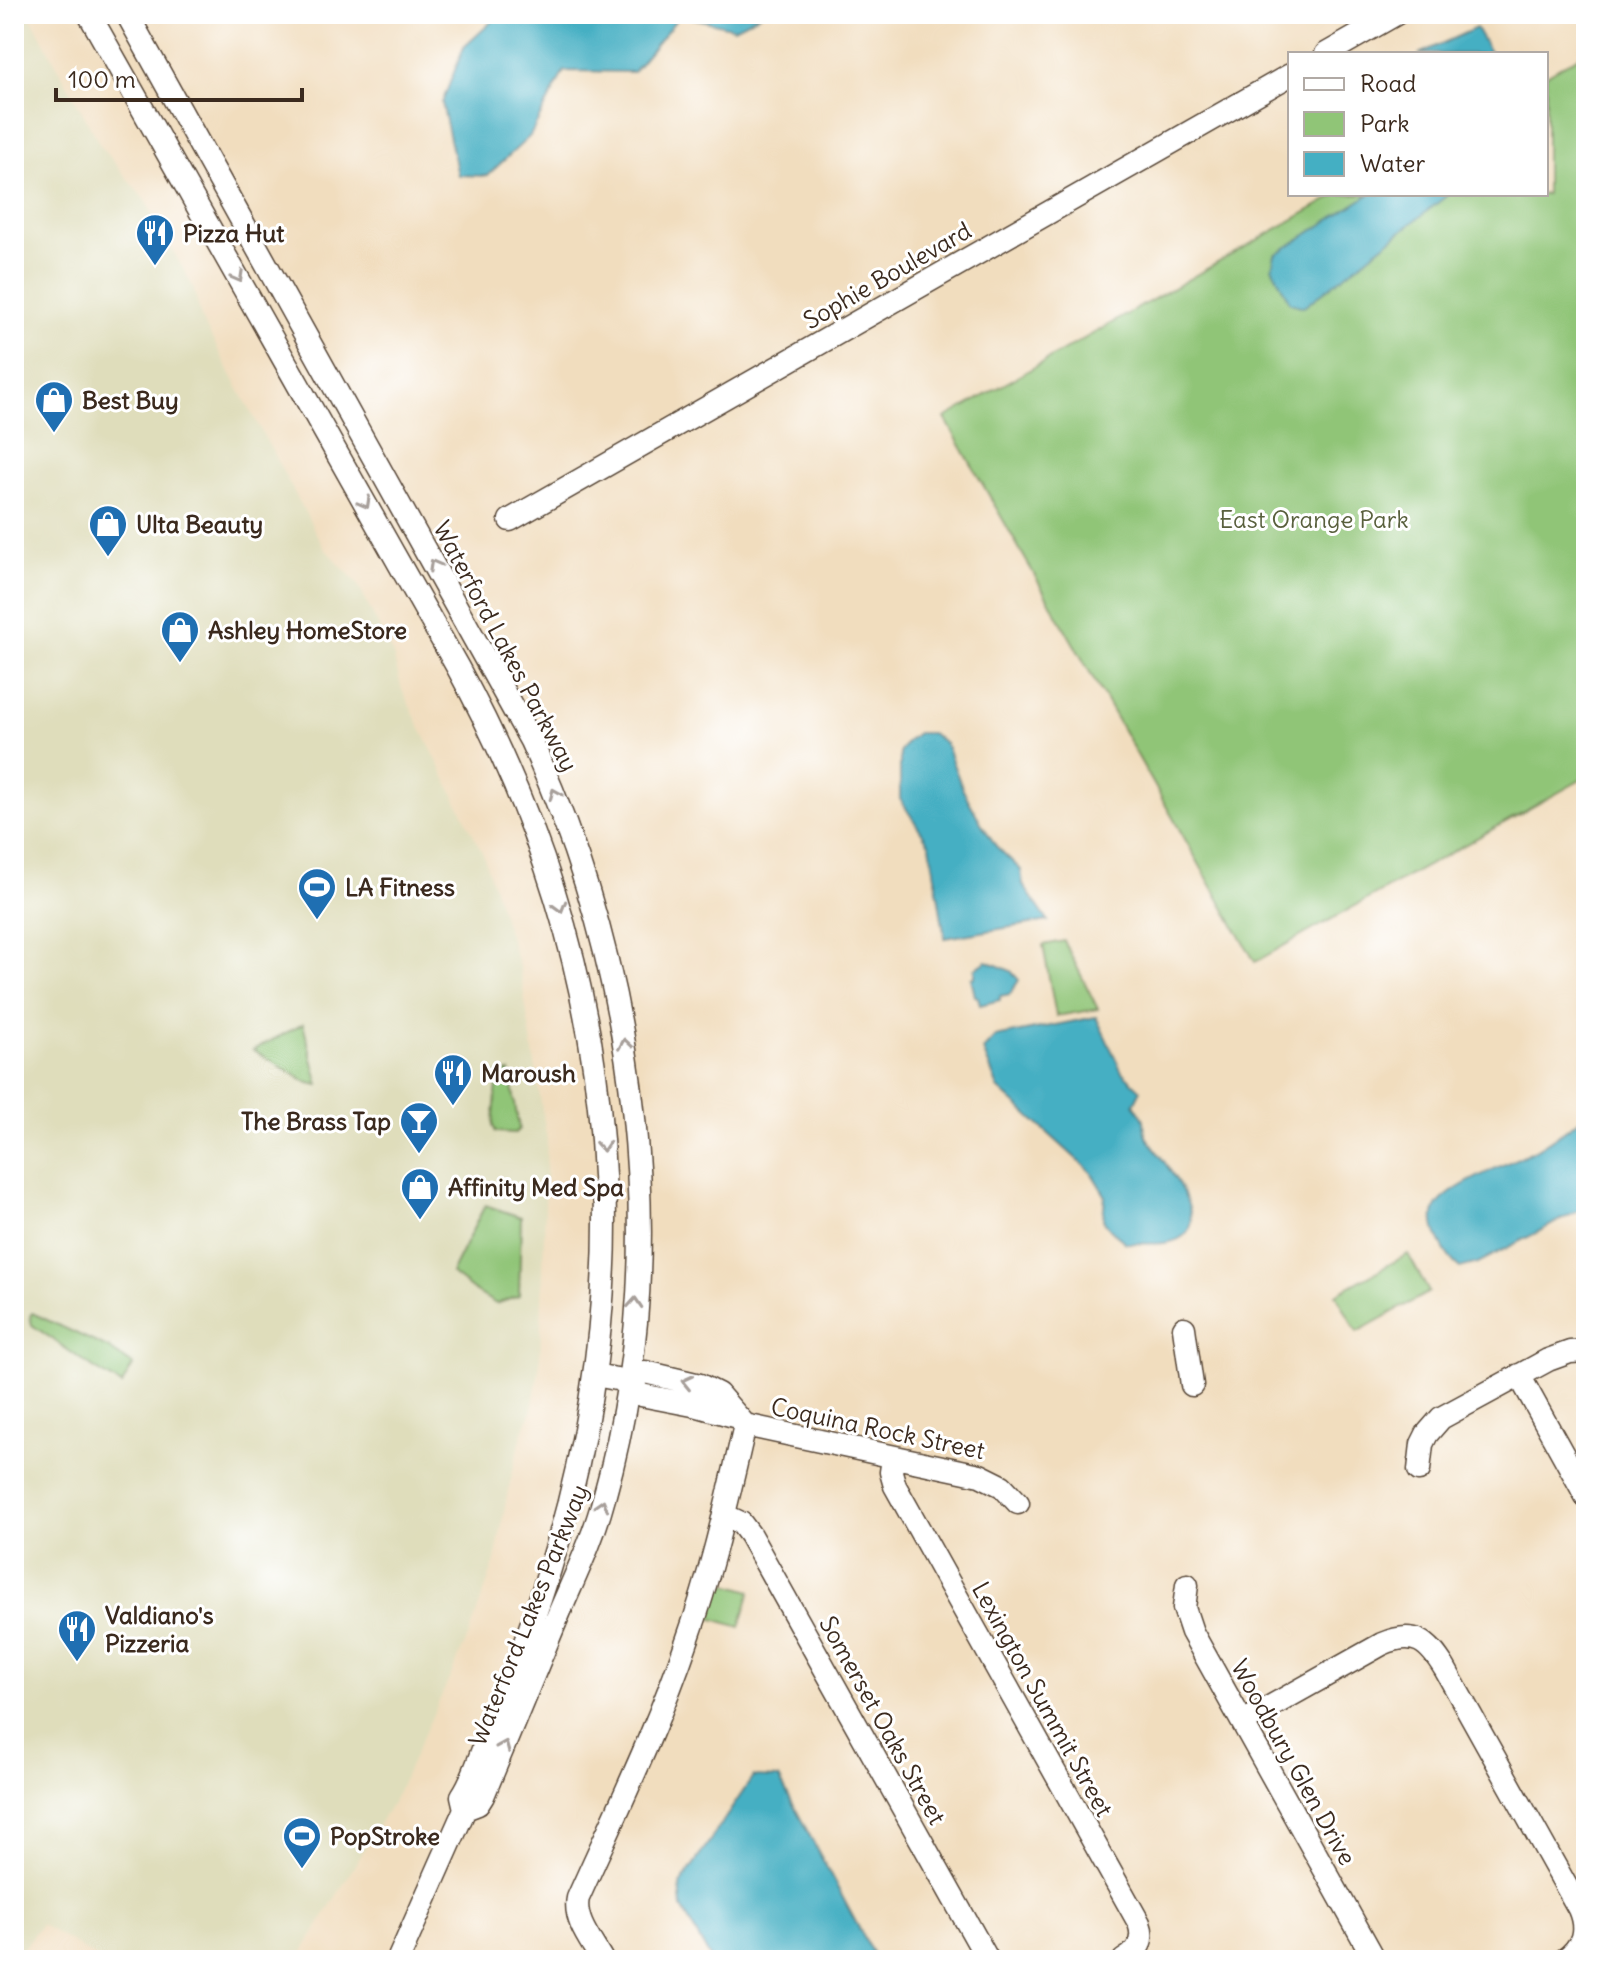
<svg xmlns="http://www.w3.org/2000/svg" width="1600" height="1974" viewBox="0 0 1600 1974" font-family="Delius,sans-serif">
	<rect width="100%" height="100%" fill="#fff"/>
	<filter id="ink" filterUnits="userSpaceOnUse"><feTurbulence type="fractalNoise" baseFrequency=".0125" numOctaves="2"/><feDisplacementMap in="SourceGraphic" scale="16" xChannelSelector="R" yChannelSelector="G"/><feConvolveMatrix kernelMatrix="1 2 1 2 8 2 1 2 1" color-interpolation-filters="sRGB"/></filter>
	<filter id="wash" filterUnits="userSpaceOnUse"><feTurbulence type="fractalNoise" baseFrequency=".006" numOctaves="4" result="noise"/><feDisplacementMap in="SourceGraphic" scale="32" xChannelSelector="R" yChannelSelector="G"/><feGaussianBlur stdDeviation="1.8" result="paint"/><feColorMatrix in="noise" values="0 0 0 0 0 0 0 0 0 0 0 0 0 0 0 0 0 1.4 0 .05"/><feComposite in="paint" operator="in"/></filter>
	<g filter="url(#wash)">
		<rect width="100%" height="100%" fill="#f1ddbe"/>
		<!-- built -->
		<path fill="#dfddbb" d="M 14,14 L 29,14 L 100,145 L 146,202 L 193,287 L 202,320 L 324,548 L 357,583 L 393,655 L 402,690 L 483,854 L 520,970 L 547,1140 L 540,1363 L 532,1409 L 522,1434 L 507,1495 L 495,1561 L 469,1635 L 396,1796 L 298,1960 L 100,1960 L 41,1924 L 14,1960 Z"/>
		<!-- green -->
		<path fill="#90c577" stroke="#66784a" stroke-width="2" d="M 1586,52 L 1586,777 L 1255,962 L 945,418 L 1338,194 L 1546,194 L 1546,75 Z
			M 1064,941 L 1098,1009 L 1056,1016 L 1043,945 Z
			M 303,1024 L 319,1085 L 309,1083 L 253,1050 Z
			M 510,1072 L 519,1129 L 515,1133 L 496,1132 L 493,1126 L 498,1074 Z
			M 485,1205 L 521,1217 L 519,1296 L 496,1304 L 473,1290 L 451,1273 Z
			M 1408,1254 L 1429,1292 L 1357,1332 L 1336,1294 Z
			M 32,1313 L 108,1348 L 133,1365 L 122,1385 L 95,1369 L 32,1325 L 30,1316 Z
			M 721,1582 L 751,1591 L 740,1627 L 710,1618 Z"/>
		<!-- water -->
		<path fill="#44afc3" stroke="#406c70" stroke-width="2" d="M 500,14 L 761,14 L 734,28 L 680,15 L 633,72 L 564,71 L 530,136 L 487,176 L 458,175 L 442,103 L 464,47 Z
			M 1476,28 L 1491,54 L 1419,54 Z
			M 1370,194 L 1449,194 L 1304,307 L 1290,303 L 1272,267 L 1275,255 Z
			M 918,733 L 931,733 L 945,743 L 963,790 L 980,821 L 996,846 L 1021,870 L 1023,885 L 1048,921 L 945,938 L 930,845 L 900,799 L 900,752 L 907,741 Z
			M 987,961 L 1011,971 L 1019,980 L 1010,994 L 1000,996 L 1000,1000 L 980,1005 L 978,997 L 975,996 L 971,978 L 975,977 L 975,969 Z
			M 1096,1017 L 1122,1072 L 1141,1090 L 1134,1104 C 1137,1109 1142,1114 1144,1120 C 1145,1127 1143,1131 1147,1138 C 1161,1158 1222,1230 1170,1242 C 1156,1245 1140,1243 1126,1243 L 1114,1233 L 1103,1220 L 1105,1195 L 1091,1172 L 998,1088 L 983,1050 L 995,1037 Z
			M 1586,1115 L 1586,1207 L 1478,1263 L 1460,1268 C 1447,1258 1427,1226 1436,1208 C 1447,1186 1512,1162 1535,1150 C 1553,1140 1570,1126 1586,1115 Z
			M 753,1777 L 779,1778 L 876,1960 L 711,1960 L 682,1908 L 680,1885 Z"/>
	</g>
	<g filter="url(#ink)">
		<g fill="none" stroke-linecap="round" stroke-linejoin="round">
			<defs>
				<path id="minor" d="M 89,14 L 458,668 C 626,976 650,1298 530,1628 C 517,1666 501,1703 486,1741 C 479,1759 473,1780 462,1796 L 465,1809 L 398,1960
					M 127,14 L 531,741 C 637,973 674,1249 604,1498 C 594,1537 576,1574 560,1611 C 535,1672 509,1734 483,1796 L 478,1804 L 465,1809
					M 1326,54 L 1396,14
					M 510,520 L 1290,75
					M 1184,1328 L 1192,1385
					M 595,1375 L 627,1381 L 645,1372 L 700,1385 L 718,1394 L 745,1425 L 980,1475 L 1002,1486 L 1018,1503
					M 1519,1375 L 1586,1496
					M 627,1381 L 641,1395 L 698,1406 L 737,1417
					M 893,1458 L 891,1472 L 895,1486 L 1139,1923 C 1145,1939 1139,1952 1124,1960
					M 1419,1470 L 1422,1444 L 1427,1434 L 1441,1418 L 1548,1360 L 1570,1352 L 1586,1351
					M 724,1515 L 741,1523 L 750,1535 L 988,1960
					M 1187,1585 L 1184,1608 L 1192,1632 L 1375,1960
					M 1243,1722 L 1382,1644 C 1415,1630 1428,1641 1445,1669 L 1579,1909 C 1588,1930 1583,1947 1564,1960
					M 602,1960 C 592,1942 573,1920 578,1898 C 616,1813 658,1727 688,1638 C 713,1568 728,1497 745,1425"/>
			</defs>
			<!-- minor casing -->
			<use href="#minor" stroke="#564536" stroke-width="25"/>
			<!-- minor -->
			<use href="#minor" stroke="#fff" stroke-width="22"/>
		</g>
		<!-- one-way arrows -->
		<defs><path id="oneway-chevron" d="M-2-3.5L2.5 0L-2 3.5" fill="none" stroke-width="1.6" stroke-linecap="round" stroke-linejoin="round" transform="scale(2)"/></defs>
		<g stroke="#a79f9a">
			<use href="#oneway-chevron" transform="translate(238 277) rotate(61)"/>
			<use href="#oneway-chevron" transform="translate(365 503) rotate(61)"/>
			<use href="#oneway-chevron" transform="translate(434 565) rotate(-119)"/>
			<use href="#oneway-chevron" transform="translate(555 794) rotate(-113)"/>
			<use href="#oneway-chevron" transform="translate(560 907) rotate(74)"/>
			<use href="#oneway-chevron" transform="translate(625 1044) rotate(-99)"/>
			<use href="#oneway-chevron" transform="translate(603 1146) rotate(86)"/>
			<use href="#oneway-chevron" transform="translate(635 1303) rotate(-86)"/>
			<use href="#oneway-chevron" transform="translate(687 1382) rotate(-167)"/>
			<use href="#oneway-chevron" transform="translate(602 1505) rotate(-73)"/>
			<use href="#oneway-chevron" transform="translate(504 1746) rotate(-67)"/>
		</g>
	</g>
	<!-- icons -->
	<defs>
		<symbol id="restaurant-pin" viewBox="-11 -11 22 30"><path d="M0 17L-7.5 6A9.5 9.5 0 1 1 7.5 6Z" fill="#1f6fb2" stroke="#fff"/><path d="M-5-6h1v4h1v-4h1v4h1v-4h1v5L-1.5 .5V6h-2V.5L-5-1ZM5-6V6H3V1.5H1.5Q1.5-4 5-6Z" fill="#fff"/></symbol>
		<symbol id="shop-pin" viewBox="-11 -11 22 30"><path d="M0 17L-7.5 6A9.5 9.5 0 1 1 7.5 6Z" fill="#1f6fb2" stroke="#fff"/><path d="M-5-2.5h2.3a2.7 3.5 0 0 1 5.4 0H5L5.5 6h-11ZM-1.5-2.5h3a1.5 2.3 0 0 0-3 0Z" fill="#fff"/></symbol>
		<symbol id="stadium-pin" viewBox="-11 -11 22 30"><path d="M0 17L-7.5 6A9.5 9.5 0 1 1 7.5 6Z" fill="#1f6fb2" stroke="#fff"/><path d="M0-5a6.5 5 0 1 0 0 10a6.5 5 0 1 0 0-10ZM-3.5-1.8h7v3.6h-7Z" fill="#fff"/></symbol>
		<symbol id="bar-pin" viewBox="-11 -11 22 30"><path d="M0 17L-7.5 6A9.5 9.5 0 1 1 7.5 6Z" fill="#1f6fb2" stroke="#fff"/><path d="M-6-5H6L.8 .8V4.5H3.5V6h-7V4.5H-.8V.8Z" fill="#fff"/></symbol>
	</defs>
	<g fill-rule="evenodd">
		<use href="#restaurant-pin" x="133" y="211" width="44" height="60"/>
		<use href="#shop-pin" x="32" y="378" width="44" height="60"/>
		<use href="#shop-pin" x="86" y="502" width="44" height="60"/>
		<use href="#shop-pin" x="158" y="608" width="44" height="60"/>
		<use href="#stadium-pin" x="295" y="865" width="44" height="60"/>
		<use href="#restaurant-pin" x="431" y="1051" width="44" height="60"/>
		<use href="#bar-pin" x="397" y="1099" width="44" height="60"/>
		<use href="#shop-pin" x="398" y="1165" width="44" height="60"/>
		<use href="#restaurant-pin" x="55" y="1607" width="44" height="60"/>
		<use href="#stadium-pin" x="280" y="1814" width="44" height="60"/>
	</g>
	<g text-anchor="middle" dominant-baseline="central" stroke-width="6" stroke-linejoin="round" paint-order="stroke">
		<!-- poi labels -->
		<g font-size="24" font-weight="bold" fill="#3b2a1e" stroke="#fff" text-anchor="start">
			<text x="183" y="233">Pizza Hut</text>
			<text x="82" y="400">Best Buy</text>
			<text x="136" y="524">Ulta Beauty</text>
			<text x="208" y="630">Ashley HomeStore</text>
			<text x="345" y="887">LA Fitness</text>
			<text x="481" y="1073">Maroush</text>
			<text x="391" y="1121" text-anchor="end">The Brass Tap</text>
			<text x="448" y="1187">Affinity Med Spa</text>
			<text x="105" y="1615">Valdiano's<tspan x="105" dy="28">Pizzeria</tspan></text>
			<text x="330" y="1836">PopStroke</text>
		</g>
		<!-- street labels -->
		<g font-size="24" fill="#3b2a1e" stroke="#fff">
			<text transform="translate(887 275) rotate(-30)">Sophie Boulevard</text>
			<text transform="translate(506 646) rotate(62)">Waterford Lakes Parkway</text>
			<text transform="translate(878 1428) rotate(12)">Coquina Rock Street</text>
			<text transform="translate(528 1615) rotate(-68)">Waterford Lakes Parkway</text>
			<text transform="translate(1043 1699) rotate(61)">Lexington Summit Street</text>
			<text transform="translate(883 1720) rotate(61)">Somerset Oaks Street</text>
			<text transform="translate(1294 1762) rotate(61)">Woodbury Glen Drive</text>
		</g>
		<!-- park labels -->
		<g font-size="24" fill="#59603d" stroke="#fff">
			<text x="1314" y="519">East Orange Park</text>
		</g>
	</g>
	<!-- margin -->
	<rect width="1600" height="1974" fill="none" stroke="#fff" stroke-width="48"/>
	<!-- legend -->
	<rect x="1288" y="52" width="260" height="144" fill="#ffffff" stroke="#b1aaa5" stroke-width="2"/>
	<rect x="1304" y="78" width="40" height="12" fill="#ffffff" stroke="#b1aaa5" stroke-width="2"/>
	<text x="1360" y="92" font-size="24" fill="#3b2a1e">Road</text>
	<rect x="1304" y="112" width="40" height="24" fill="#90c577" stroke="#b1aaa5" stroke-width="2"/>
	<text x="1360" y="132" font-size="24" fill="#3b2a1e">Park</text>
	<rect x="1304" y="152" width="40" height="24" fill="#44afc3" stroke="#b1aaa5" stroke-width="2"/>
	<text x="1360" y="172" font-size="24" fill="#3b2a1e">Water</text>
	<!-- scale -->
	<path d="M56 88v12h246v-12" fill="none" stroke="#3b2a1e" stroke-width="4"/>
	<text x="68" y="88" font-size="24" fill="#3b2a1e" stroke="#ffffff" stroke-width="6" paint-order="stroke">100 m</text>
</svg>
